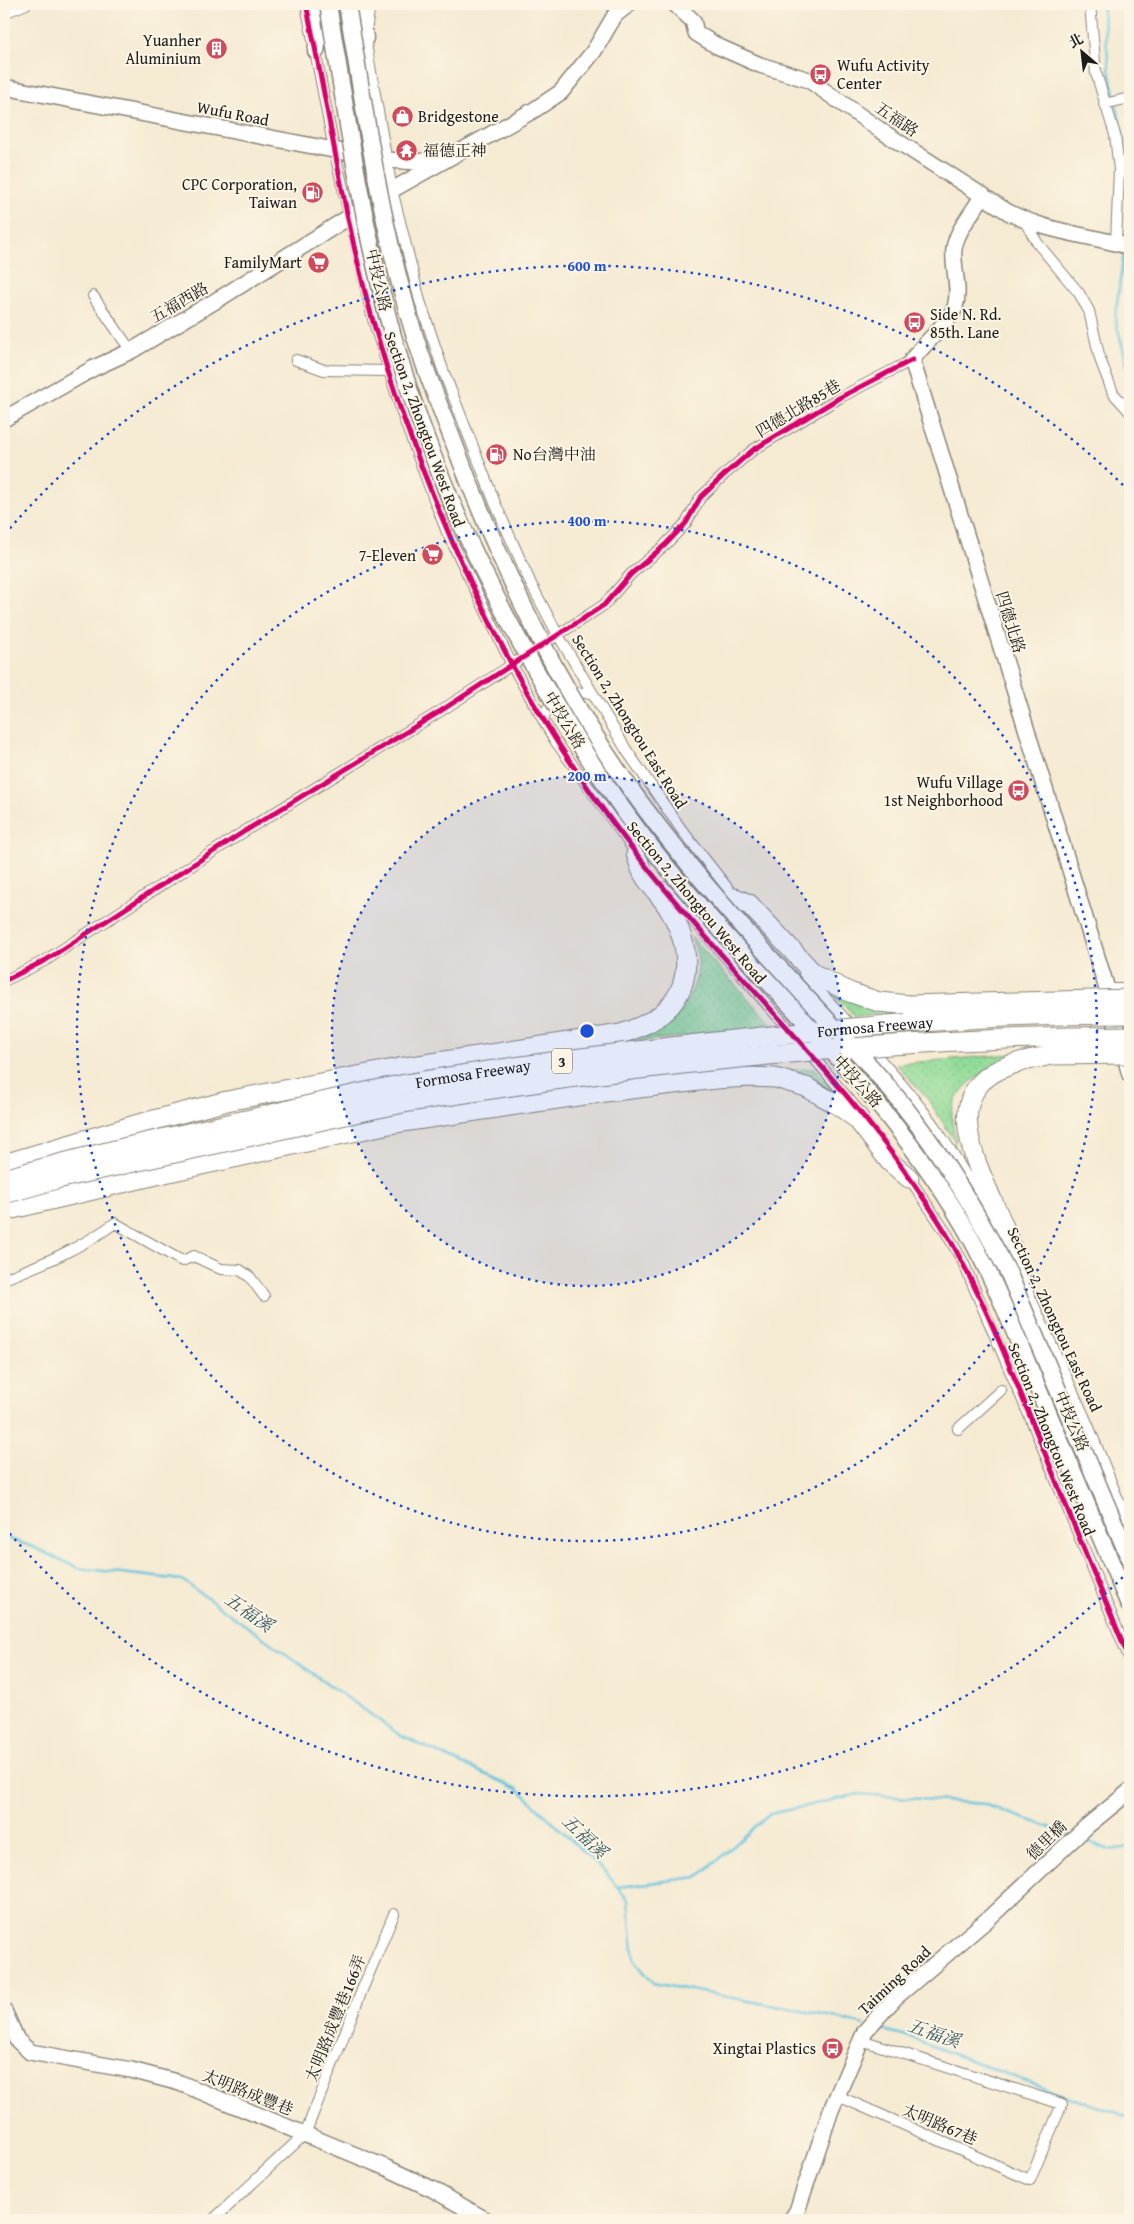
<svg xmlns="http://www.w3.org/2000/svg" width="1134" height="2224" viewBox="0 0 1134 2224" font-family="'Gentium Book Plus','Noto Serif TC',serif">
	<defs>
		<pattern id="grass-dots" width="8" height="8" patternUnits="userSpaceOnUse" patternTransform="scale(1.25)"><rect width="8" height="8" fill="#90db97"/><path d="M2 2h.1M6 6h.1" fill="none" stroke="#7cbb82" stroke-width="1.8" stroke-linecap="round"/></pattern>
	</defs>
	<rect width="100%" height="100%" fill="#fcf5e5"/>
	<filter id="ink" filterUnits="userSpaceOnUse"><feTurbulence type="fractalNoise" baseFrequency=".02" numOctaves="2"/><feDisplacementMap in="SourceGraphic" scale="10" xChannelSelector="R" yChannelSelector="G"/><feConvolveMatrix kernelMatrix="1 2 1 2 8 2 1 2 1" color-interpolation-filters="sRGB"/></filter>
	<filter id="wash" filterUnits="userSpaceOnUse"><feTurbulence type="fractalNoise" baseFrequency=".0096" numOctaves="4" result="noise"/><feDisplacementMap in="SourceGraphic" scale="20" xChannelSelector="R" yChannelSelector="G"/><feGaussianBlur stdDeviation="1.12" result="paint"/><feColorMatrix in="noise" values="0 0 0 0 0 0 0 0 0 0 0 0 0 0 0 0 0 1.4 0 .05"/><feComposite in="paint" operator="in"/></filter>
	<g filter="url(#wash)">
		<rect width="100%" height="100%" fill="#f5ead2"/>
		<!-- grass -->
		<path fill="url(#grass-dots)" stroke="#567c5a" d="M 691,937 L 775,1028 L 627,1042 C 639,1038 652,1034 663,1028 C 682,1017 700,982 698,960 C 697,952 694,945 691,937 Z
			M 829,990 L 904,1012 L 855,1017 Z
			M 1024,1053 C 999,1066 956,1079 952,1113 C 951,1122 955,1134 956,1143 L 927,1098 L 896,1064 Z
			M 814,1068 L 839,1097 L 828,1088 L 789,1071 Z"/>
		<g fill="none" stroke-linecap="round" stroke-linejoin="round">
			<!-- stream -->
			<path stroke="#61c4df" stroke-width="2.5" d="M 1102,4 L 1110,75 L 1115,98
				M 1116,103 L 1127,152 L 1128,222 L 1125,241
				M 1124,251 L 1115,318 L 1130,375
				M 4,1537 L 33,1547 L 78,1568 L 182,1580 L 401,1736 L 518,1789 L 607,1874 L 628,1900 L 634,1960 L 653,1983 L 839,2018 L 864,2025
				M 1082,1839 L 1109,1850 L 1130,1847
				M 617,1887 L 698,1877 L 770,1814 L 859,1794 L 983,1804 L 1069,1834
				M 874,2028 L 903,2035 L 1057,2093 L 1130,2117"/>
		</g>
	</g>
	<g filter="url(#ink)">
		<g fill="none" stroke-linecap="round" stroke-linejoin="round">
			<defs>
				<path id="street" d="M 306,4 L 334,149 L 372,316 L 404,419 L 434,499 L 447,532 L 512,665 L 554,739 L 639,857
					M 370,4 L 365,38 L 392,190 L 420,301 L 443,370 L 495,503 L 531,584 L 558,635 L 627,751 L 681,829 L 737,900
					M 1090,4 L 1096,73 L 1115,135 L 1119,170 L 1116,242
					M 4,13 L 26,4
					M 1104,104 L 1130,98
					M 1025,222 L 1038,244 L 1079,293 L 1089,311 L 1100,359 L 1113,393 L 1130,412
					M 93,296 L 131,351
					M 296,360 L 324,370 L 389,371
					M 543,719 C 552,692 567,692 592,693
					M 664,887 L 793,1034
					M 804,974 L 853,1028
					M 4,981 L 46,960 L 245,831 L 439,712 L 604,605 L 631,574 L 665,545 L 686,523 L 700,498 L 725,474 L 753,450 L 839,398 L 912,360
					M 1107,989 L 1130,989
					M 869,1047 C 893,1074 918,1102 939,1133 C 961,1164 979,1198 997,1231
					M 808,1051 L 863,1116
					M 908,1176 L 947,1234 L 963,1262 L 1030,1417 L 1130,1660
					M 1018,1270 L 1088,1425 L 1130,1529
					M 4,1279 C 43,1264 81,1248 115,1223 L 182,1261 L 194,1256 L 221,1269 L 240,1270 L 250,1277 L 264,1296
					M 1034,1421 C 1046,1433 1065,1448 1082,1435
					M 958,1429 L 1001,1390
					M 838,2096 L 1030,2180 L 1062,2104 L 861,2040
					M 213,2220 L 305,2134 L 362,1990 L 394,1914"/>
				<path id="secondary" d="M 675,4 L 693,21 L 696,33 L 717,46 L 760,65 L 809,80 L 880,130 L 1008,212 C 1046,232 1089,235 1130,247
					M 4,87 L 386,160 L 418,162 L 442,158
					M 983,195 C 974,211 956,231 954,249 C 952,267 961,289 955,307 C 950,322 922,345 912,360 L 1107,989 L 1130,1075
					M 4,419 L 94,368 L 131,351 L 222,297 L 392,190 L 534,110 L 561,92 L 594,51 L 615,15 L 629,4
					M 4,2011 L 17,2040 L 30,2052 L 131,2070 L 180,2083 L 387,2168 L 432,2189 L 486,2220
					M 791,2220 L 797,2211 L 831,2110 L 865,2031 L 896,1997 L 988,1919 L 1086,1827 L 1130,1791"/>
				<path id="primary" d="M 315,4 L 320,27 L 316,51
					M 359,4 L 365,38"/>
				<path id="highway" d="M 735,898 L 749,904 L 814,974 L 849,992 L 879,1002 L 909,1005
					M 4,1164 L 135,1125 L 227,1101 L 399,1068 L 621,1034 C 635,1029 648,1024 659,1016 C 696,988 690,944 669,909 C 662,897 651,887 644,875 C 640,869 639,861 636,854
					M 4,1211 L 169,1172 L 389,1124 L 605,1092 L 716,1079 L 749,1077 L 775,1078 L 806,1087 L 838,1105 L 857,1119 L 890,1162 L 909,1178
					M 1020,1274 C 1014,1256 1009,1237 1001,1220 C 974,1158 930,1081 1028,1060"/>
			</defs>
			<!-- street casing -->
			<use href="#street" stroke="#888377" stroke-width="12"/>
			<!-- secondary casing -->
			<use href="#secondary" stroke="#888377" stroke-width="18"/>
			<!-- primary casing -->
			<use href="#primary" stroke="#888377" stroke-width="19"/>
			<!-- highway casing -->
			<use href="#highway" stroke="#888377" stroke-width="21"/>
			<!-- street -->
			<use href="#street" stroke="#fff" stroke-width="10"/>
			<!-- secondary -->
			<use href="#secondary" stroke="#fff" stroke-width="15"/>
			<!-- primary -->
			<use href="#primary" stroke="#fff" stroke-width="16"/>
			<!-- highway -->
			<use href="#highway" stroke="#fff" stroke-width="19"/>
			<defs>
				<path id="primary-bridge" d="M 328,4 C 345,106 360,209 386,310 C 420,443 477,570 546,688 C 578,743 612,798 652,848 C 751,976 879,1081 961,1221 C 991,1271 1012,1326 1034,1379 C 1066,1455 1098,1531 1130,1607
					M 347,4 C 364,105 378,207 406,306 C 418,351 435,394 452,438 C 499,564 559,692 640,802 C 691,871 748,934 806,997 C 843,1037 881,1075 913,1118 C 950,1167 981,1220 1009,1274 L 1130,1560"/>
				<g id="highway-bridge">
					<path d="M 909,1005 L 1130,999"/>
					<path d="M 1028,1060 L 1052,1055 L 1130,1054"/>
					<path id="s1" d="M 4,1179 C 87,1155 170,1137 255,1118 C 303,1107 351,1094 400,1085 C 507,1066 616,1053 724,1041 C 859,1026 994,1014 1130,1014"/>
					<path d="M 4,1194 L 57,1179 C 137,1161 217,1143 297,1126 C 332,1118 368,1110 404,1103 C 643,1063 887,1038 1130,1036"/>
				</g>
			</defs>
			<!-- primary-bridge casing -->
			<use href="#primary-bridge" stroke="#888377" stroke-width="19" stroke-linecap="butt"/>
			<!-- highway-bridge casing -->
			<use href="#highway-bridge" stroke="#888377" stroke-width="21" stroke-linecap="butt"/>
			<!-- primary-bridge -->
			<use href="#primary-bridge" stroke="#fff" stroke-width="16"/>
			<!-- highway-bridge -->
			<use href="#highway-bridge" stroke="#fff" stroke-width="19"/>
			<defs>
				<path id="cycleway" d="M 306,4 C 329,108 343,215 372,318 C 406,439 454,556 513,667 C 549,733 591,796 638,856 C 725,967 830,1063 911,1180 C 929,1206 947,1232 961,1260 C 993,1321 1018,1387 1044,1451 C 1072,1521 1101,1591 1130,1660
					M 4,981 L 46,960 L 245,831 L 439,712 L 604,605 L 631,574 L 665,545 L 686,523 L 700,498 L 725,474 L 753,450 L 839,398 L 912,360"/>
			</defs>
			<!-- cycleway casing -->
			<use href="#cycleway" stroke="#fcf5e5" stroke-width="8"/>
			<!-- cycleway -->
			<use href="#cycleway" stroke="#d6006c" stroke-width="5"/>
		</g>
	</g>
	<!-- distance rings -->
	<circle cx="587" cy="1031" r="255" fill="#1d4ed8" fill-opacity=".12"/>
	<g fill="none" stroke="#1d4ed8" stroke-width="2.5" stroke-dasharray="2.5 5">
		<circle cx="587" cy="1031" r="255"/>
		<circle cx="587" cy="1031" r="510"/>
		<path d="M1128 1572A765 765 0 0 1 5 1528M5 534A765 765 0 0 1 1128 490"/>
	</g>
	<!-- icons -->
	<defs>
		<symbol id="building-disc" viewBox="-11 -11 22 22"><circle r="9.5" fill="#d1495b" stroke="#fcf5e5"/><path d="M-4-6H4V6H1V3H-1V6H-4ZM-2.5-4.3h1.7v1.8h-1.7ZM.8-4.3h1.7v1.8H.8ZM-2.5-1h1.7V.8h-1.7ZM.8-1h1.7V.8H.8Z" fill="#fff"/></symbol>
		<symbol id="bus-disc" viewBox="-11 -11 22 22"><circle r="9.5" fill="#d1495b" stroke="#fcf5e5"/><path d="M-5-6H5V4H4V6H2V4H-2V6H-4V4H-5ZM-3.5-4V0h7V-4ZM-3.5 1.2v1.5H-2V1.2ZM2 1.2v1.5H3.5V1.2Z" fill="#fff"/></symbol>
		<symbol id="shop-disc" viewBox="-11 -11 22 22"><circle r="9.5" fill="#d1495b" stroke="#fcf5e5"/><path d="M-5-2.5h2.3a2.7 3.5 0 0 1 5.4 0H5L5.5 6h-11ZM-1.5-2.5h3a1.5 2.3 0 0 0-3 0Z" fill="#fff"/></symbol>
		<symbol id="temple-disc" viewBox="-11 -11 22 22"><circle r="9.5" fill="#d1495b" stroke="#fcf5e5"/><path d="M0-6L5-2H3V0L6.5 2.5H4V6H1.5V3h-3V6H-4V2.5H-6.5L-3 0V-2H-5Z" fill="#fff"/></symbol>
		<symbol id="fuel-disc" viewBox="-11 -11 22 22"><circle r="9.5" fill="#d1495b" stroke="#fcf5e5"/><path d="M-5.5-6h7V0h2V4h1.3V-2.5L3-4.5l.8-.8L6-3V5H2.5V1h-1V6h-7ZM-4.2-4.7v3.2H.2V-4.7Z" fill="#fff"/></symbol>
		<symbol id="supermarket-disc" viewBox="-11 -11 22 22"><circle r="9.5" fill="#d1495b" stroke="#fcf5e5"/><path d="M-6-5.5h2.5l.6 2H6L4.5 2H-2.5L-4.4-4H-6ZM-1.5 3.2a1.3 1.3 0 1 0 .1 0ZM3 3.2a1.3 1.3 0 1 0 .1 0Z" fill="#fff"/></symbol>
	</defs>
	<g fill-rule="evenodd">
		<use href="#building-disc" x="204" y="36" width="25" height="25"/>
		<use href="#bus-disc" x="808" y="62" width="25" height="25"/>
		<use href="#shop-disc" x="390" y="104" width="25" height="25"/>
		<use href="#temple-disc" x="394" y="138" width="25" height="25"/>
		<use href="#fuel-disc" x="300" y="180" width="25" height="25"/>
		<use href="#supermarket-disc" x="306" y="250" width="25" height="25"/>
		<use href="#bus-disc" x="902" y="310" width="25" height="25"/>
		<use href="#fuel-disc" x="484" y="442" width="25" height="25"/>
		<use href="#supermarket-disc" x="420" y="542" width="25" height="25"/>
		<use href="#bus-disc" x="1006" y="778" width="25" height="25"/>
		<use href="#bus-disc" x="820" y="2036" width="25" height="25"/>
	</g>
	<g text-anchor="middle" dominant-baseline="central" stroke-width="4" stroke-linejoin="round" paint-order="stroke">
		<!-- shield labels -->
		<rect fill="#fcf5e5" stroke="#5f5d58" stroke-width="1" x="552" y="1048.5" width="20" height="25" rx="4"/>
		<g font-size="15" font-weight="bold" fill="#1c1c1c">
			<text x="562" y="1061">3</text>
		</g>
		<!-- poi labels -->
		<g font-size="16" fill="#1c1c1c" stroke="#fcf5e5" text-anchor="end">
			<text x="201" y="40">Yuanher<tspan x="201" dy="18">Aluminium</tspan></text>
			<text x="837" y="65" text-anchor="start">Wufu Activity<tspan x="837" dy="18">Center</tspan></text>
			<text x="418" y="116" text-anchor="start">Bridgestone</text>
			<text x="423" y="150" text-anchor="start">福德正神</text>
			<text x="297" y="184">CPC Corporation,<tspan x="297" dy="18">Taiwan</tspan></text>
			<text x="302" y="262">FamilyMart</text>
			<text x="930" y="314" text-anchor="start">Side N. Rd.<tspan x="930" dy="18">85th. Lane</tspan></text>
			<text x="513" y="454" text-anchor="start">No台灣中油</text>
			<text x="416" y="555">7-Eleven</text>
			<text x="1003" y="782">Wufu Village<tspan x="1003" dy="18">1st Neighborhood</tspan></text>
			<text x="816" y="2048">Xingtai Plastics</text>
		</g>
		<!-- street labels -->
		<g font-size="16" fill="#1c1c1c" stroke="#fcf5e5">
			<text transform="translate(233 113) rotate(11)">Wufu Road</text>
			<text transform="translate(897 119) rotate(34)">五福路</text>
			<text transform="translate(379 280) rotate(77)">中投公路</text>
			<text transform="translate(179 302) rotate(-30)">五福西路</text>
			<text transform="translate(798 408) rotate(-31)">四德北路85巷</text>
			<text transform="translate(425 429) rotate(70)">Section 2, Zhongtou West Road</text>
			<text transform="translate(1011 622) rotate(73)">四德北路</text>
			<text transform="translate(565 720) rotate(59)">中投公路</text>
			<text transform="translate(630 721) rotate(58)">Section 2, Zhongtou East Road</text>
			<text transform="translate(697 902) rotate(50)">Section 2, Zhongtou West Road</text>
			<text stroke="none"><textPath href="#s1" startOffset="886">Formosa Freeway</textPath></text>
			<text stroke="none"><textPath href="#s1" startOffset="481">Formosa Freeway</textPath></text>
			<text transform="translate(858 1081) rotate(48)">中投公路</text>
			<text transform="translate(1055 1319) rotate(65)">Section 2, Zhongtou East Road</text>
			<text transform="translate(1072 1421) rotate(67)">中投公路</text>
			<text transform="translate(1052 1439) rotate(68)">Section 2, Zhongtou West Road</text>
			<text transform="translate(1046 1840) rotate(-44)">德里橋</text>
			<text transform="translate(894 1980) rotate(-43)">Taiming Road</text>
			<text transform="translate(335 2018) rotate(-68)">太明路成豐巷166弄</text>
			<text transform="translate(248 2092) rotate(22)">太明路成豐巷</text>
			<text transform="translate(940 2124) rotate(23)">太明路67巷</text>
		</g>
		<!-- water labels -->
		<g font-size="18" font-style="italic" fill="#345760" stroke="#fcf5e5">
			<text transform="translate(249 1612) rotate(35)">五福溪</text>
			<text transform="translate(585 1836) rotate(44)">五福溪</text>
			<text transform="translate(934 2033) rotate(19)">五福溪</text>
		</g>
	</g>
	<circle cx="587" cy="1031" r="8" fill="#1d4ed8" stroke="#fcf5e5" stroke-width="2.5"/>
	<g font-size="15" text-anchor="middle" font-weight="bold" fill="#1d4ed8" stroke="#fcf5e5" stroke-width="4" stroke-linejoin="round" paint-order="stroke">
		<text x="587" y="271">600 m</text>
		<text x="587" y="526">400 m</text>
		<text x="587" y="781">200 m</text>
	</g>
	<!-- margin -->
	<rect width="1134" height="2224" fill="none" stroke="#fcf5e5" stroke-width="20"/>
	<!-- north arrow -->
	<g transform="translate(1082 52) rotate(332)" stroke="#fcf5e5" stroke-width="4" paint-order="stroke">
	<path d="M0-4L9 19L0 12L-9 19Z" fill="#1c1c1c"/>
	<text y="-8" font-size="14" font-weight="bold" text-anchor="middle" fill="#1c1c1c">北</text>
	</g>
</svg>
